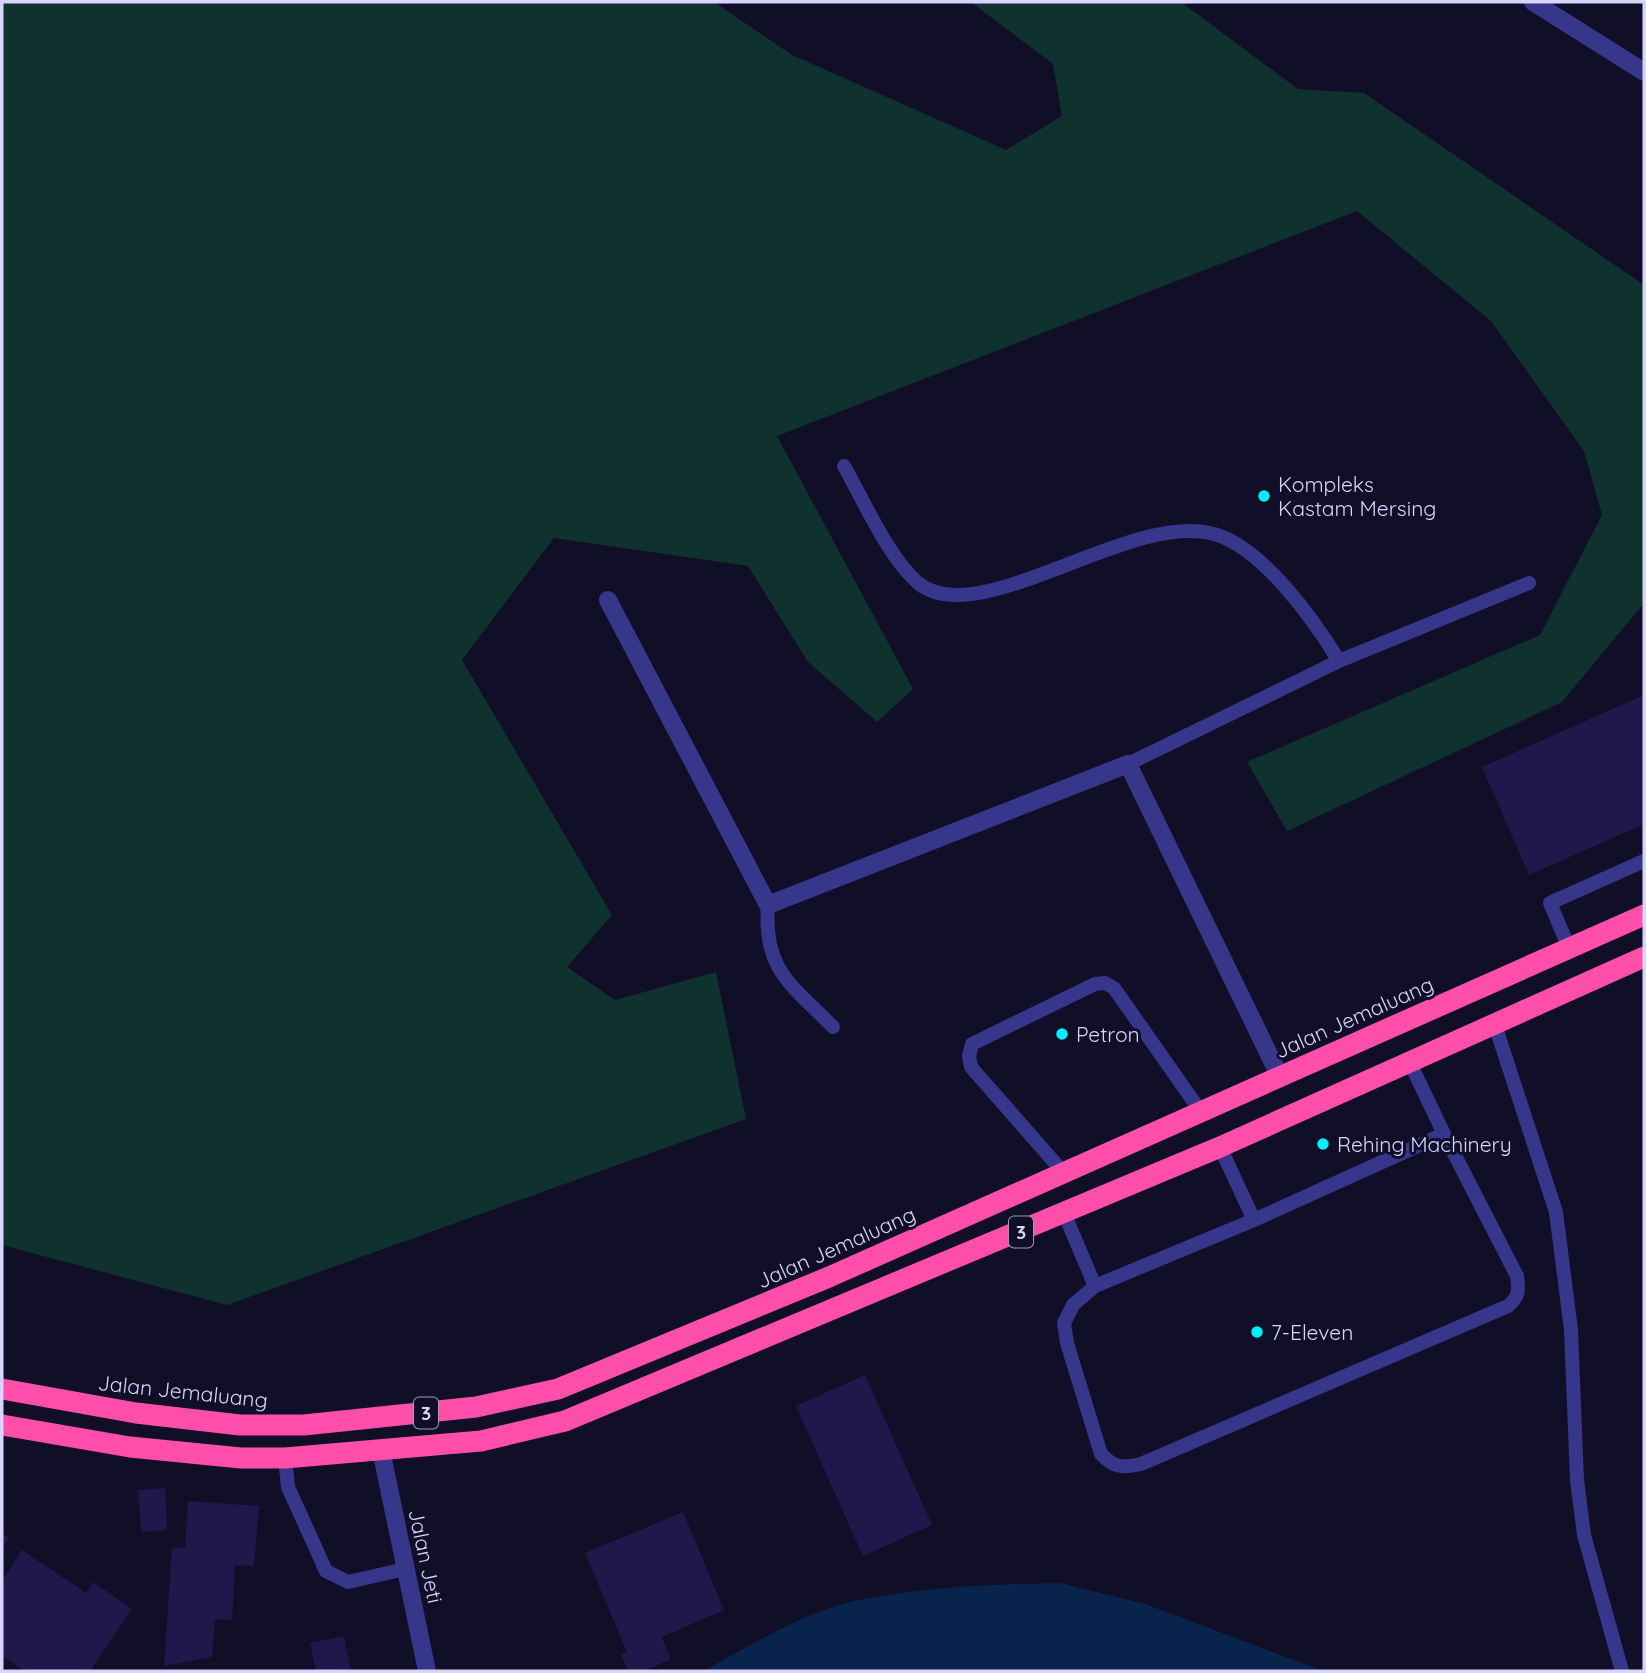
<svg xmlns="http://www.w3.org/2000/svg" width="1646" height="1673" viewBox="0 0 1646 1673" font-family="Quicksand,sans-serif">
	<rect width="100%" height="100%" fill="#110e28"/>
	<!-- green -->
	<path fill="#10322f" d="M 2,2 L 714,2 L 792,55 L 1006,150 L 1062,116 L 1053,64 L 971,2 L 1181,2 L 1298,89 L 1364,93 L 1644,285 L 1644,603 L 1562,702 L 1287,831 L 1247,762 L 1540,635 L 1602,515 L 1584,451 L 1491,321 L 1357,211 L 777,436 L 913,689 L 877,722 L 808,662 L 748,566 L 554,538 L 462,660 L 612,915 L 567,967 L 615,1000 L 716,972 L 746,1119 L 227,1305 L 2,1245 Z"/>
	<!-- water -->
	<path fill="#09244c" d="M 1060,1583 L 1145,1604 L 1323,1671 L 703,1671 C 751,1645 803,1612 858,1600 C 924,1587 993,1584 1060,1583 Z"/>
	<!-- building -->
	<path fill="#20184a" d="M 1644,695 L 1644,824 L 1529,875 L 1482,767 Z
		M 865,1375 L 932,1525 L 863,1556 L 796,1406 Z
		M 165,1488 L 167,1530 L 141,1532 L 138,1490 Z
		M 188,1501 L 259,1506 L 254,1566 L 235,1565 L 232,1620 L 215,1619 L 212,1657 L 164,1666 L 172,1547 L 185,1548 Z
		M 683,1512 L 724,1610 L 662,1637 L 671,1659 L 644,1671 L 628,1671 L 621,1654 L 627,1652 L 585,1553 Z
		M 2,1533 L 9,1538 L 2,1548 Z
		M 22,1550 L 86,1593 L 93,1582 L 132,1609 L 90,1671 L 25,1671 L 2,1656 L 2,1581 Z
		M 344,1636 L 351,1671 L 316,1671 L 310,1643 Z"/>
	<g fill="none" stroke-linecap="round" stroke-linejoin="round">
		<!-- lane -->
		<path stroke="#36368a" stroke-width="14" d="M 844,466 C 864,501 888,557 918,583 C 979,633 1131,510 1214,534 C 1262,547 1314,620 1339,661
			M 1128,764 L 1339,661 L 1529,583
			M 768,905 C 763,970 791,984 833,1027
			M 1569,948 L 1550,903 L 1644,861
			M 1495,1025 L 1556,1212 L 1571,1330 L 1577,1480 L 1584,1535 L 1622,1671
			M 1410,1063 L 1444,1134 L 1254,1220 L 1095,1286 L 1073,1305 L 1064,1323 L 1067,1343 L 1101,1454 C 1114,1468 1123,1468 1141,1464 L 1508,1306 C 1519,1297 1519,1290 1517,1276 L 1444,1134
			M 1220,1147 L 1254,1220
			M 1063,1172 L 971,1067 L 969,1056 L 972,1044 L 1095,984 L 1105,983 L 1114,988 L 1201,1112
			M 1064,1213 L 1095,1286
			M 285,1458 L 288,1487 L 326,1571 L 348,1582 L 405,1569"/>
		<!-- street -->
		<path stroke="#36368a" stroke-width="18" d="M 1533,2 L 1644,72
			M 608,600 L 768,905 L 1128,764 L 1280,1077
			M 381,1450 L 427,1671"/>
		<!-- highway -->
		<path stroke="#ff4fab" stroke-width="21" d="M 2,1389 L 136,1413 L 240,1425 L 304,1425 L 476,1407 L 558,1389 L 829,1277 L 1644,915
			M 2,1425 L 130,1447 L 241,1458 L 285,1458 L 481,1441 L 565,1421 L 1220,1147 L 1644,957"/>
	</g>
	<!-- markers -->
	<g fill="#00f0ff" stroke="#110e28" stroke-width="2.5">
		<circle cx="1264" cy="496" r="7"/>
		<circle cx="1062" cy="1034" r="7"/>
		<circle cx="1323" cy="1144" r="7"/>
		<circle cx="1257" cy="1332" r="7"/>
	</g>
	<g text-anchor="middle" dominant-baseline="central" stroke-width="6" stroke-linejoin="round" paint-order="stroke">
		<!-- shield labels -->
		<g fill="#110e28" stroke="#9c99be" stroke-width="2">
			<rect x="1009" y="1216.5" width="24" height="31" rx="5"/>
			<rect x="414" y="1397.5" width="24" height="31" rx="5"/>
		</g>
		<g font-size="19" font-weight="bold" fill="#d7d4ff">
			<text x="1021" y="1232">3</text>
			<text x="426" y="1413">3</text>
		</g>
		<!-- poi labels -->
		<g font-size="21" fill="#d7d4ff" stroke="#110e28" text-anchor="start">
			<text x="1278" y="484">Kompleks<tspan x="1278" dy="24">Kastam Mersing</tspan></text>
			<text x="1076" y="1034">Petron</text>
			<text x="1337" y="1144">Rehing Machinery</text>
			<text x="1271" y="1332">7-Eleven</text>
		</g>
		<!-- street labels -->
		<g font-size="21" fill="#d7d4ff" stroke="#110e28">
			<text transform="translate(1354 1017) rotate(-24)">Jalan Jemaluang</text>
			<text transform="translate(836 1247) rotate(-24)">Jalan Jemaluang</text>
			<text transform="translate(183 1391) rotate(6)">Jalan Jemaluang</text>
			<text transform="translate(426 1556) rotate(78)">Jalan Jeti</text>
		</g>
	</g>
	<!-- border -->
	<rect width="1646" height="1673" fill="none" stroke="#d7d4ff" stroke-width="7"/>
</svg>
